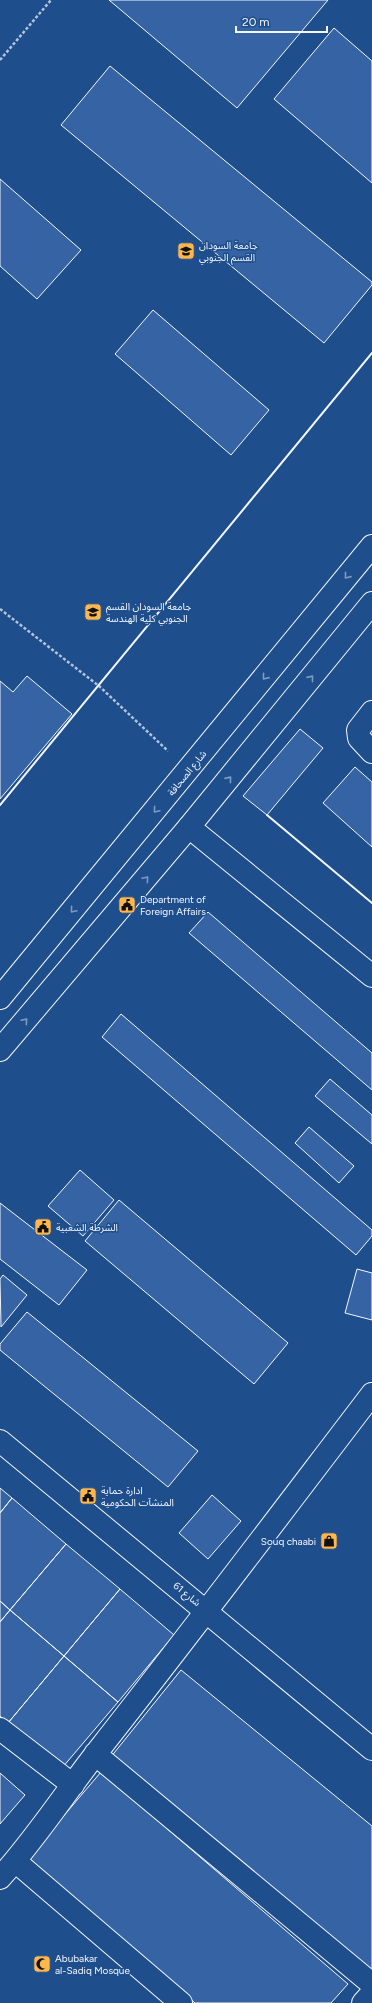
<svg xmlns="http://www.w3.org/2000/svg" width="372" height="2003" viewBox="0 0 372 2003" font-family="Figtree,'Noto Sans Arabic',sans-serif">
	<rect width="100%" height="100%" fill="#1f4e8c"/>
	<!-- building -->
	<path fill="#3563a3" stroke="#f2f6ff" d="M 109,0 L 328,0 L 237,108 Z
		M 334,28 L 372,61 L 372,183 L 274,99 Z
		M 110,66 L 372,282 L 372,285 L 324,343 L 61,125 Z
		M 0,179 L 81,250 L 37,299 L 0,266 Z
		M 153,310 L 269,410 L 231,455 L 115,354 Z
		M 27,676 L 72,714 L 0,799 L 0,681 L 13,692 Z
		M 300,729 L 323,748 L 267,815 L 243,796 Z
		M 355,767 L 372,782 L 372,847 L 323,803 Z
		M 208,912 L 372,1053 L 372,1090 L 189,933 Z
		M 121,1014 L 372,1230 L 372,1236 L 356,1255 L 102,1037 Z
		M 330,1079 L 372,1115 L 372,1144 L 315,1096 Z
		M 309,1127 L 354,1166 L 339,1183 L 295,1143 Z
		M 80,1170 L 114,1200 L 83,1236 L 48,1206 Z
		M 119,1200 L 288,1343 L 254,1384 L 85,1241 Z
		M 0,1203 L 87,1270 L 59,1305 L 0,1259 Z
		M 357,1269 L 372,1273 L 372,1320 L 345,1313 Z
		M 3,1275 L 27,1295 L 1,1327 L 0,1279 Z
		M 27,1312 L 198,1451 L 168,1487 L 0,1350 L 0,1344 Z
		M 0,1488 L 12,1498 L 0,1513 Z
		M 212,1495 L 241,1521 L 208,1559 L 179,1533 Z
		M 12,1498 L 66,1544 L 10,1610 L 0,1601 L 0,1513 Z
		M 66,1544 L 120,1589 L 64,1656 L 10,1610 Z
		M 120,1589 L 174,1635 L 118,1702 L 64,1656 Z
		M 0,1601 L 10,1610 L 0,1622 Z
		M 10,1610 L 64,1656 L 8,1723 L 0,1716 L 0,1622 Z
		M 64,1656 L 118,1702 L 62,1768 L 8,1723 Z
		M 181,1670 L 372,1826 L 372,1971 L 110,1758 Z
		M 101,1772 L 348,1984 L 331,2003 L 195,2003 L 27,1859 Z
		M 0,1773 L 25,1795 L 0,1824 Z"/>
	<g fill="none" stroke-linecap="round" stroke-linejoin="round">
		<defs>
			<path id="minor" d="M 372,712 L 358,730 L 359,738 L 372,752
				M 189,827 L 372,976
				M 0,1441 L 372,1749
				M 0,1729 L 73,1785
				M 95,1754 L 372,1984
				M 15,1861 L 181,2003
				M 0,1878 C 37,1837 67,1790 101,1747 C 193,1630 282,1512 372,1394
				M 363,2003 L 372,1993"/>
			<path id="major" d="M 0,998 L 372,546
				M 0,1050 L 189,827 L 372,603"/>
		</defs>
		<!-- minor casing -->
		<use href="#minor" stroke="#f2f6ff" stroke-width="24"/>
		<!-- major casing -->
		<use href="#major" stroke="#f2f6ff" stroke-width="24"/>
		<!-- path -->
		<path stroke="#b3c4dc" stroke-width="2.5" stroke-dasharray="3 2" stroke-linecap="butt" d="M 0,60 L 51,0
			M 0,609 L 99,686 L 168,751"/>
		<!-- minor -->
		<use href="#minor" stroke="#1f4e8c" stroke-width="22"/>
		<!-- major -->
		<use href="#major" stroke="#1f4e8c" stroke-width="22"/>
		<!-- wall -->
		<path stroke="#f2f6ff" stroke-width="2" d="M 0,805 L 372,353
			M 267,815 L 372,903"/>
	</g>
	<!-- one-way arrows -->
	<defs><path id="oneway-chevron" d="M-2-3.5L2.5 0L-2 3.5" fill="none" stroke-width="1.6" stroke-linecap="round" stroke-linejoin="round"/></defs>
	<g stroke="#7e9ac0">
		<use href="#oneway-chevron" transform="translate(347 576) rotate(129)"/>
		<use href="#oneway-chevron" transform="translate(265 677) rotate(129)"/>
		<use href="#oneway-chevron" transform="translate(311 678) rotate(-51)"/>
		<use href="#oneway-chevron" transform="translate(229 779) rotate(-51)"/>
		<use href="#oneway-chevron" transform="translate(156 810) rotate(130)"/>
		<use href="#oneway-chevron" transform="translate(146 879) rotate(-50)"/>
		<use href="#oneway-chevron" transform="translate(73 910) rotate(130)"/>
		<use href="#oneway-chevron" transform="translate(25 1021) rotate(-49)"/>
	</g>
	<!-- icons -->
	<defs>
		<symbol id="university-square" viewBox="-11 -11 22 22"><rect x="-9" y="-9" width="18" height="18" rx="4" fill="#ffb74d" stroke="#1f4e8c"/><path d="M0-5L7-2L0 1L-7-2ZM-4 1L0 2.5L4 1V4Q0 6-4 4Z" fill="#111"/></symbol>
		<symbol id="civic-square" viewBox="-11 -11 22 22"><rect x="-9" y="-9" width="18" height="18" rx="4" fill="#ffb74d" stroke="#1f4e8c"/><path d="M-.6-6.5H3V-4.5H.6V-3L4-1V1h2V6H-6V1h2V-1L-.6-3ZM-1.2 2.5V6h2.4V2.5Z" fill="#111"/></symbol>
		<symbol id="shop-square" viewBox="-11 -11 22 22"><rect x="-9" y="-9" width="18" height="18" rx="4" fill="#ffb74d" stroke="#1f4e8c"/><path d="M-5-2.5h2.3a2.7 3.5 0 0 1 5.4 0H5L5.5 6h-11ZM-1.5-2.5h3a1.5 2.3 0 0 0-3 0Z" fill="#111"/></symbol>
		<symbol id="mosque-square" viewBox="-11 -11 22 22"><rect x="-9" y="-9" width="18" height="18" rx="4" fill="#ffb74d" stroke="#1f4e8c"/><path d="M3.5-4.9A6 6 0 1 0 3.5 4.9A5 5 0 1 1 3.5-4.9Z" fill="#111"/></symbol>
	</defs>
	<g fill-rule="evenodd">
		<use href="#university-square" x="176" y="241" width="20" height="20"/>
		<use href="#university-square" x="83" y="602" width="20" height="20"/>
		<use href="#civic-square" x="117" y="895" width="20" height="20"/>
		<use href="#civic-square" x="33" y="1217" width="20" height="20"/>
		<use href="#civic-square" x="78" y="1486" width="20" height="20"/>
		<use href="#shop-square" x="319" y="1531" width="20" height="20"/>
		<use href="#mosque-square" x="32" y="1954" width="20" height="20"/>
	</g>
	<g text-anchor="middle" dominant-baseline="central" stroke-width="3" stroke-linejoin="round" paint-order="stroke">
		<!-- poi labels -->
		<g font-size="10" fill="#f2f6ff" stroke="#1f4e8c" text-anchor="start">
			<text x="199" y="245">جامعة السودان<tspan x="199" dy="12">القسم الجنوبي</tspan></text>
			<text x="106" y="606">جامعة السودان القسم<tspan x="106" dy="12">الجنوبي كلية الهندسة</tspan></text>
			<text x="140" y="899">Department of<tspan x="140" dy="12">Foreign Affairs</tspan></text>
			<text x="56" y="1227">الشرطة الشعبية</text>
			<text x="101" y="1490">ادارة حماية<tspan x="101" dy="12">المنشآت الحكومية</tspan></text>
			<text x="316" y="1541" text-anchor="end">Souq chaabi</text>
			<text x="55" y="1958">Abubakar<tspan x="55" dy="12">al-Sadiq Mosque</tspan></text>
		</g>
		<!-- street labels -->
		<g font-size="10" fill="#f2f6ff" stroke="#1f4e8c">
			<text transform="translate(187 773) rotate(-51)">شارع الصحافة</text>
			<text transform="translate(187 1594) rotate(39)">شارع 61</text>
		</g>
	</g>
	<!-- scale -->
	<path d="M236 26v6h91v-6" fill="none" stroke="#f2f6ff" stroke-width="2"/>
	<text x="242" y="26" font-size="12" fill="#f2f6ff" stroke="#1f4e8c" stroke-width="3" paint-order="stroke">20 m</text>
</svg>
